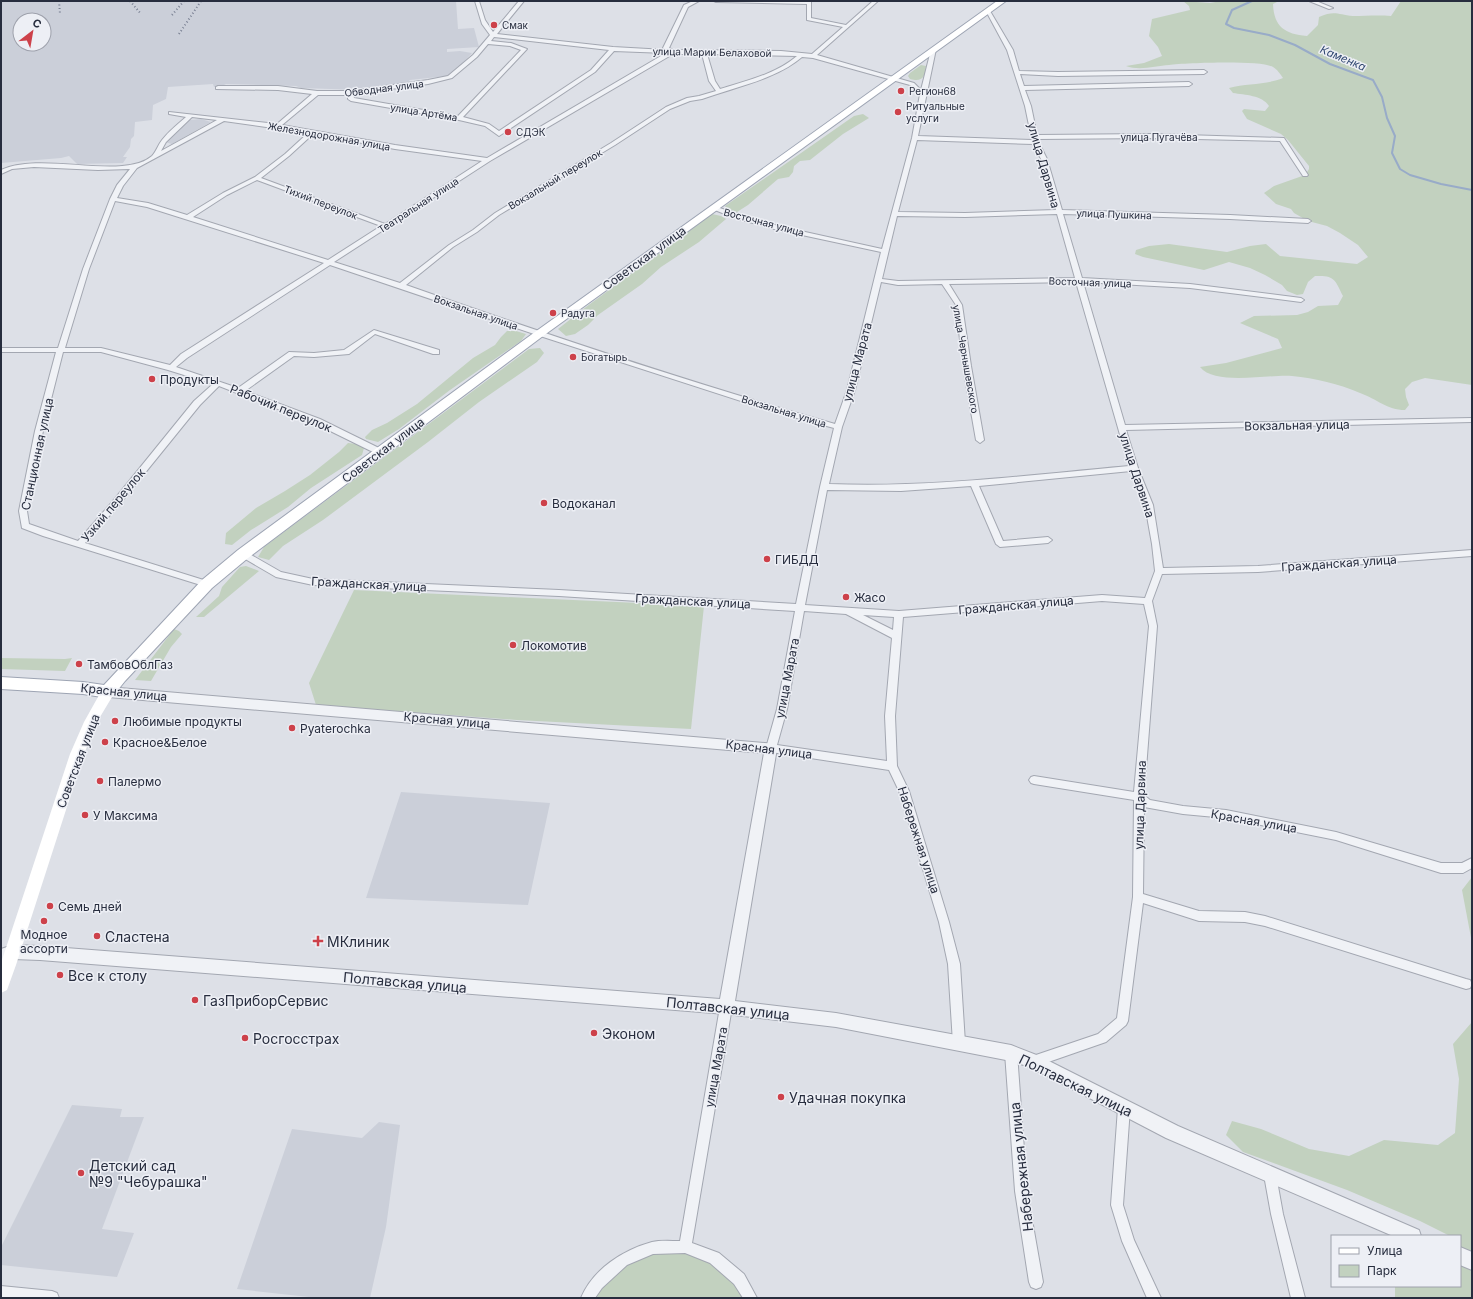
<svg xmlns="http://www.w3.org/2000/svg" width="1473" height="1299" viewBox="0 0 1473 1299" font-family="Inter,sans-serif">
	<rect width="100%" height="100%" fill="#dde0e7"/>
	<!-- built -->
	<path fill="#cbcfd9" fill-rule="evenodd" d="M 1,1 L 456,1 L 458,29 L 474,28 L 479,47 L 447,49 L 447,52 L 460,51 L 472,53 L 462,64 L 447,76 L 410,80 L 406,83 L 366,89 L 367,87 L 363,87 L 360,90 L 301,88 L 296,86 L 226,84 L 222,86 L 214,87 L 213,84 L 168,87 L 166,99 L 153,105 L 152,120 L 135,122 L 134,136 L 131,139 L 130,147 L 123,157 L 127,157 L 123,163 L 77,164 L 69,156 L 61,158 L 1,163 ZM 20,20 L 44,20 L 44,44 L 20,44 Z
		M 201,119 L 211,122 L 172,144 L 165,142 L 190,120 Z
		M 401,792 L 550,803 L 528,905 L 366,898 Z
		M 72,1105 L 122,1109 L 120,1117 L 144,1117 L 102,1229 L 134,1233 L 117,1277 L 1,1265 L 1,1247 Z
		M 379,1122 L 400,1125 L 386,1227 L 370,1298 L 318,1298 L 237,1289 L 292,1129 L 362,1138 Z"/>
	<!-- green -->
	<path fill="#c2d1bf" d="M 1183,1 L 1210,3 L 1221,1 L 1279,1 L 1273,4 C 1274,27 1285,34 1307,36 L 1318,25 L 1319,17 C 1335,10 1338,15 1353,16 C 1365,16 1378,15 1391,16 L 1401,1 L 1472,1 L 1472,385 L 1425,378 L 1412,382 L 1405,389 L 1406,397 L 1409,405 L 1405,410 C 1387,410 1377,399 1360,393 C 1339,384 1315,378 1292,376 C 1269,374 1215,386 1200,367 L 1226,363 L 1282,348 L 1278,339 L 1240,323 L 1254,316 L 1297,315 L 1308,312 L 1318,306 L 1338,305 L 1343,296 C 1335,280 1335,275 1315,276 L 1308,282 L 1303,294 L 1297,295 L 1287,291 L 1282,285 L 1265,275 L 1250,268 L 1229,262 L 1204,270 L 1143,257 L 1135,254 L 1136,250 L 1149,246 L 1169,244 L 1227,252 L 1250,246 L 1266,244 L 1280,256 L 1357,264 L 1368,257 L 1358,245 L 1340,233 L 1327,226 L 1308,221 L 1294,213 L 1291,209 L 1276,204 L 1264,193 L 1274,186 L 1305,175 L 1309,169 L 1309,166 L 1288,140 L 1281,134 L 1247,119 L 1242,111 L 1244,109 L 1265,111 L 1269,106 C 1262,95 1245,95 1233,93 L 1229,88 C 1247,83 1266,85 1283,78 C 1281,75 1277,69 1273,67 C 1261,60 1186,63 1169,65 C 1156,66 1139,71 1126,66 L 1144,63 L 1162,56 L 1158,47 L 1149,36 L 1152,19 L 1190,10 L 1189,6 Z
		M 921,65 L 926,66 C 925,78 922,82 910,79 L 908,76 L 910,73 Z
		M 863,114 L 869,118 L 843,134 L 810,160 L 800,161 L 794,166 L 793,172 L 789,177 L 778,179 L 748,205 L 737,212 L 728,210 L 725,206 L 854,116 Z
		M 712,214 L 721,216 L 726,219 L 699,242 L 661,267 L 642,284 L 598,315 L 588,325 L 575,334 L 566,336 L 558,329 L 586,307 Z
		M 507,331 L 516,331 L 526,334 L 521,341 L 450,390 L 399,429 L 378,442 L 366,439 L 365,437 L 372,430 L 387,423 L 417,404 L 473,358 L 495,345 L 501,337 Z
		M 540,348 L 544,353 L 537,362 L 479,402 L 428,442 L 323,520 L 283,546 L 269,560 L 258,557 L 264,547 L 529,349 Z
		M 348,443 L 357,444 L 364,448 L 362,455 L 311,488 L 288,507 L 251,530 L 232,545 L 225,544 L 226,533 L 256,508 L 285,491 L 310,475 L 339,452 Z
		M 246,566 L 259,571 L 204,617 L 196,617 L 219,596 L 222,587 L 240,567 Z
		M 354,590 L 704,606 L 691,729 L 517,720 L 316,705 L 309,683 Z
		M 174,629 L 179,631 L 182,634 L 171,647 L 151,681 L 135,680 Z
		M 1,658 L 65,659 L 72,658 L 65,671 L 1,669 Z
		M 1472,877 L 1472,943 L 1462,890 Z
		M 1472,1022 L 1472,1298 L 1395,1298 L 1395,1286 L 1460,1286 L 1460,1236 L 1450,1236 L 1420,1221 L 1347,1190 L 1243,1152 L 1226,1135 L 1232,1121 L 1261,1129 L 1309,1149 L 1349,1156 L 1384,1140 L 1438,1145 L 1455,1133 L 1459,1079 L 1453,1044 Z
		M 653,1248 L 714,1258 L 750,1298 L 588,1298 L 597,1283 Z"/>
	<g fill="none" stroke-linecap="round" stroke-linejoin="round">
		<!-- stream -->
		<path stroke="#98abc8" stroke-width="2" d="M 1252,1 L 1232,10 L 1226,24 L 1234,28 L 1269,35 L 1295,45 L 1330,64 L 1373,80 L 1382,97 L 1387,118 L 1395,136 L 1392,153 L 1400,169 L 1410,175 L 1441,184 L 1472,190"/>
		<defs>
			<path id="minor" d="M 475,1 L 479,1 L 485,20 L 493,32 L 519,1 L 524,1 L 497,34 L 613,47 L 666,50 L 663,48 L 684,5 L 693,1 L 699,1 L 688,7 L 669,48 L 673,50 L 781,51 L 812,54 L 843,27 L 807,20 L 807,4 L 716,2 L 714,1 L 811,1 L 811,18 L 846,25 L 873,1 L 878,1 L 817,55 L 914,83 L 921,90 L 931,50 L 936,49 L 918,136 L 1032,140 L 1025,106 L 1007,50 L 986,11 L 988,10 L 990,11 L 1013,50 L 1019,71 L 1058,72 L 1204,70 L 1207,72 L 1204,74 L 1058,76 L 1020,74 L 1024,86 L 1189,82 L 1192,84 L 1189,86 L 1025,90 L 1031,106 L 1037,135 L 1153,134 L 1284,138 L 1308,175 L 1307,176 L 1303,176 L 1280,141 L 1153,138 L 1037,139 L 1047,159 L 1062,210 L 1230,215 L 1308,219 L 1311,221 L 1308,223 L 1230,219 L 1063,214 L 1082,278 L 1190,284 L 1301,298 L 1304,300 L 1301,302 L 1190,288 L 1083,282 L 1125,425 L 1472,418 L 1472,422 L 1126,430 L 1138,468 L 1153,505 L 1163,568 L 1258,566 L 1472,550 L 1472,556 L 1258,572 L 1162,574 L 1152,601 L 1157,626 L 1144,795 L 1150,800 L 1183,806 L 1226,810 L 1336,832 L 1441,863 L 1462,863 L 1472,858 L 1472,868 L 1463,873 L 1441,873 L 1336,840 L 1226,818 L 1183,814 L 1144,807 L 1143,894 L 1199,911 L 1245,912 L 1265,916 L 1466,979 L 1470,980 L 1472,984 L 1470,988 L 1466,989 L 1265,926 L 1245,922 L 1199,921 L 1143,903 L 1128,1021 L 1126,1025 L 1106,1042 L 1034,1067 L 1030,1065 L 1028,1061 L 1030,1057 L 1098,1034 L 1117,1018 L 1133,897 L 1134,800 L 1034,784 L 1031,783 L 1029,780 L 1031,777 L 1034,776 L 1134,792 L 1149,626 L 1144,604 L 1102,601 L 903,617 L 895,716 L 897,766 L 909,791 L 949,922 L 960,964 L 965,1043 L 963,1047 L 959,1049 L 955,1047 L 953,1043 L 948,964 L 939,922 L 899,791 L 889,770 L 771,752 L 768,751 L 766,748 L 777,709 L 795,611 L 559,596 L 313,585 L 276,577 L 240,556 L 239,554 L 243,551 L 246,552 L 281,572 L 313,579 L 559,590 L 796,604 L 820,487 L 834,428 L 778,413 L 537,335 L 330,265 L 187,358 L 176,367 L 238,388 L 289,352 L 314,353 L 344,350 L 374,330 L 439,350 L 439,354 L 433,354 L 375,334 L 349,354 L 314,357 L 294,356 L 245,391 L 320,419 L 383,450 L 384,452 L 383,454 L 377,454 L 314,423 L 219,386 L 200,405 L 119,505 L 85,543 L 210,582 L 211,584 L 210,586 L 204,586 L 43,536 L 22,528 L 19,511 L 35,431 L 56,352 L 1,352 L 1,348 L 58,348 L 83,269 L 110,199 L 117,185 L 130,169 L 98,170 L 34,167 L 12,169 L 1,174 L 1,170 C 42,151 123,181 152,156 C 156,152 158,145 162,140 C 169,131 178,124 186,117 L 169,114 L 169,112 L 277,124 L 312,94 L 278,90 L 216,89 L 216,87 L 218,86 L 278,86 L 317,91 L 350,91 L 428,80 L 448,76 L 473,55 L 490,35 L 482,24 ZM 494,37 L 609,50 L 591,70 L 499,131 L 489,124 L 463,117 L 527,49 L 511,43 L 491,41 ZM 488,44 L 510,46 L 521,50 L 458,116 L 354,98 L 353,94 L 428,84 L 452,78 L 477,57 ZM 614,51 L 666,53 L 487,158 L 395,145 L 282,125 L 318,95 L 348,95 L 348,99 L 351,101 L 459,120 L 485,126 L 499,136 L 595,72 ZM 673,54 L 702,54 L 709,81 L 716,91 L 699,96 L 687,98 L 666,107 L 611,143 L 495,213 L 473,230 L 449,245 L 400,283 L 334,262 L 490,161 ZM 707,54 L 797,56 C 776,74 746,81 720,89 L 715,81 ZM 802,57 L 813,58 L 910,85 L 920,94 L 912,138 L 882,249 L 778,226 L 713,206 L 710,208 L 732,217 L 774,229 L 881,252 L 847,390 L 835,424 C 691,383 548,335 406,285 L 453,247 L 477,232 L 499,215 L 615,145 L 670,109 L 690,101 L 702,99 C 735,87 775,80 802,57 ZM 192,117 L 217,120 L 161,151 L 166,142 ZM 224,121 L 308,133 L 285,154 L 255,177 L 223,193 L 187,215 L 148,203 L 117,198 L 123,186 L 137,168 ZM 313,134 L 395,149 L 482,161 L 385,224 L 261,178 L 289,156 ZM 917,140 L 1033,144 L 1041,159 L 1056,210 L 965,213 L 898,212 ZM 257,180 L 381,226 L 328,260 L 193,217 L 227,195 ZM 115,201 L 147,207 L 324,263 L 181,354 L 170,365 L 101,348 L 65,348 L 89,269 ZM 1057,214 L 1075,278 L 898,281 L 882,279 L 897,216 L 965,217 ZM 881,282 L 898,285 L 942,284 L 956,305 L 963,366 L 976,440 L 980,443 L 984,440 L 971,366 L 962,305 L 949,284 L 1076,282 L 1129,466 C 1029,475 930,488 829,484 L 842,427 L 855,390 ZM 63,352 L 101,352 L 168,370 L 213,384 L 194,401 L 113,501 L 78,541 L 29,524 L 27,511 L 43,431 ZM 1131,471 L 1145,505 L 1152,544 L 1155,571 L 1145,598 L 1102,595 L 899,611 L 805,605 L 827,490 L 901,491 L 971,486 L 996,544 L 1000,547 L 1048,543 L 1052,540 L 1048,537 L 1003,541 L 979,486 ZM 804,611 L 846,614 L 892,638 L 885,716 L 887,761 L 777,745 L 787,709 ZM 863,615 L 894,617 L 893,630 Z
				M 1309,1 L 1316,1 L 1333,8 L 1329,9 Z
				M 726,1002 L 730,1003 L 732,1007 L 692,1243 L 719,1253 L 744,1274 L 757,1298 L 743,1298 L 734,1284 L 710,1263 L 685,1253 L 653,1254 L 627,1265 L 602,1288 L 595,1298 L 581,1298 C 593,1269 623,1250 652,1242 C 660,1240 671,1241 680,1241 L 720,1007 L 722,1003 Z
				M 1011,1047 L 1015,1049 L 1017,1053 L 1027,1191 L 1043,1282 L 1041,1287 L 1036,1289 L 1031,1287 L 1029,1282 L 1015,1191 L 1005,1053 L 1007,1049 Z
				M 1124,1102 L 1128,1104 L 1130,1108 L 1123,1205 L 1134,1240 L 1161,1298 L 1147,1298 L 1122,1241 L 1111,1205 L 1118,1108 L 1120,1104 Z
				M 1270,1169 L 1274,1171 L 1276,1175 L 1283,1214 L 1305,1298 L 1291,1298 L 1271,1214 L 1264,1175 L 1266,1171 Z
				M 1,1286 L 52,1291 L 57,1293 L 59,1298 L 1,1298 Z"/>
			<path id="tertiary" d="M 108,687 L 776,744 L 777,748 L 735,1001 L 836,1013 L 1011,1045 L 1039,1056 L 1178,1126 L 1419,1230 L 1421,1236 L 1393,1236 L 1166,1138 L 1030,1067 L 1011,1061 L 836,1027 L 726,1014 L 40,960 L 13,959 L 1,963 L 1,949 L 13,945 L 40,946 L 720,999 L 764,753 L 108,697 L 104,695 L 102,692 L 104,689 Z
				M 1460,1247 L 1472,1252 L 1472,1270 L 1460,1265 Z"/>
			<path id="primary" d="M 997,1 L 1006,1 L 543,336 L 248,558 L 212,588 L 125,681 L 113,696 L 108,698 L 83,694 L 1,689 L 1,677 L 83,682 L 104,685 L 202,580 L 238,550 L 535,332 Z"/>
		</defs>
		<!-- minor casing -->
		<use href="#minor" stroke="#a3a7b1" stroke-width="2"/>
		<!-- tertiary casing -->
		<use href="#tertiary" stroke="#a3a7b1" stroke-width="2"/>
		<!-- primary casing -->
		<use href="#primary" stroke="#9da4b3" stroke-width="2"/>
		<!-- minor -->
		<use href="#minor" fill="#f0f2f6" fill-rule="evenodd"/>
		<!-- tertiary -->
		<use href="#tertiary" fill="#f0f2f6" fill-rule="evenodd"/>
		<!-- secondary -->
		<path fill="#fff" fill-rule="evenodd" d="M 108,687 L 113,688 L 115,692 L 97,722 L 84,754 L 16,965 L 7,990 L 1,993 L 1,963 L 70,754 L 84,722 L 103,688 Z"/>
		<!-- primary -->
		<use href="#primary" fill="#fff" fill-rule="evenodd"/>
		<!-- rail -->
		<path stroke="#777e91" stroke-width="2" stroke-dasharray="1 2.5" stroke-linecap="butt" d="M 59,1 L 60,14
			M 130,1 L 141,14
			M 172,15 L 184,1
			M 179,34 L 201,1"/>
	</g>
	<!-- markers -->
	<g fill="#cd414a" stroke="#edeff5" stroke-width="1.5">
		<circle cx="494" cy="25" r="4"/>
		<circle cx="901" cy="91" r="4"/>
		<circle cx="898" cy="112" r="4"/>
		<circle cx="508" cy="132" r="4"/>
		<circle cx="553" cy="313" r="4"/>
		<circle cx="573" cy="357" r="4"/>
		<circle cx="152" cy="379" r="4"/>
		<circle cx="544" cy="503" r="4"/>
		<circle cx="767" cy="559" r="4"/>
		<circle cx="846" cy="597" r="4"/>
		<circle cx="513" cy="645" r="4"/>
		<circle cx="79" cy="664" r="4"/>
		<circle cx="115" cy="721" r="4"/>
		<circle cx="292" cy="728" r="4"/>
		<circle cx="105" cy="742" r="4"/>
		<circle cx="100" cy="781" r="4"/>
		<circle cx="85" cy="815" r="4"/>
		<circle cx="50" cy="906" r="4"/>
		<circle cx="44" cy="921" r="4"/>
		<circle cx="97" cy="936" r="4"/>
		<path d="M316 935h4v4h4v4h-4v4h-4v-4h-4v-4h4z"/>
		<circle cx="60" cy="975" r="4"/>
		<circle cx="195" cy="1000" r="4"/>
		<circle cx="594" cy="1033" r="4"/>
		<circle cx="245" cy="1038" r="4"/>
		<circle cx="781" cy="1097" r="4"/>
		<circle cx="81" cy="1173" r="4"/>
	</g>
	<g text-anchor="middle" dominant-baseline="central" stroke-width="3" stroke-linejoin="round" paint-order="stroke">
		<!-- far-poi labels -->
		<g font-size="10" fill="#272d3e" stroke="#edeff5" text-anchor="start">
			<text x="502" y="25">Смак</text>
			<text x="909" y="91">Регион68</text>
			<text x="906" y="106">Ритуальные<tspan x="906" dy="12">услуги</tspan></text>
			<text x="516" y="132">СДЭК</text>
			<text x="561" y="313">Радуга</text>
			<text x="581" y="357">Богатырь</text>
		</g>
		<!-- far-street labels -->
		<g font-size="10" fill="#272d3e" stroke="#edeff5">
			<text transform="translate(712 52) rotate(1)">улица Марии Белаховой</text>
			<text transform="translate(384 88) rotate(-7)">Обводная улица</text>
			<text transform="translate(424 112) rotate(9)">улица Артёма</text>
			<text transform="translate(329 136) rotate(10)">Железнодорожная улица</text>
			<text x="1159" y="137">улица Пугачёва</text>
			<text transform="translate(555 179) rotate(-31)">Вокзальный переулок</text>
			<text transform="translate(321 202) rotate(21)">Тихий переулок</text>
			<text transform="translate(418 205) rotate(-33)">Театральная улица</text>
			<text transform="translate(1114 214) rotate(2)">улица Пушкина</text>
			<text transform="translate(764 222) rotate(15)">Восточная улица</text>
			<text transform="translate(1090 282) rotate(2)">Восточная улица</text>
			<text transform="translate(476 312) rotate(19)">Вокзальная улица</text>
			<text transform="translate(966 359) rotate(80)">улица Чернышевского</text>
			<text transform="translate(784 411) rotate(17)">Вокзальная улица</text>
		</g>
		<!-- far-water labels -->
		<g font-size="11" font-style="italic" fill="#314871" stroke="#edeff5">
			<text transform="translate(1343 58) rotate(23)">Каменка</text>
		</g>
		<!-- street labels -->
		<g font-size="12" fill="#272d3e" stroke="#edeff5">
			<text transform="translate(1044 165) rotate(74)">улица Дарвина</text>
			<text transform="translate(644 258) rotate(-36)">Советская улица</text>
			<text transform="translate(857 362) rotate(-75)">улица Марата</text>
			<text transform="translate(281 408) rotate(22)">Рабочий переулок</text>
			<text transform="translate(1297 425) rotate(-1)">Вокзальная улица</text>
			<text transform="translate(383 450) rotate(-37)">Советская улица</text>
			<text transform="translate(37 454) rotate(-78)">Станционная улица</text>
			<text transform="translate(1137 475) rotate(72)">улица Дарвина</text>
			<text transform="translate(113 505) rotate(-50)">Узкий переулок</text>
			<text transform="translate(1339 563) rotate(-4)">Гражданская улица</text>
			<text transform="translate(369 584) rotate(3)">Гражданская улица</text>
			<text transform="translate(693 601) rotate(3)">Гражданская улица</text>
			<text transform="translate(1016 605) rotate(-5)">Гражданская улица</text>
			<text transform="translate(787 678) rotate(-79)">улица Марата</text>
			<text transform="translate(124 692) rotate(6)">Красная улица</text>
			<text transform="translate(447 720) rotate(5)">Красная улица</text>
			<text transform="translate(769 749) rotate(7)">Красная улица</text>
			<text transform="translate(78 761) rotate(-69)">Советская улица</text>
			<text transform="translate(1140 805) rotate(-88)">улица Дарвина</text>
			<text transform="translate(1254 821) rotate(10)">Красная улица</text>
			<text transform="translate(919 840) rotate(72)">Набережная улица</text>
			<text transform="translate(716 1067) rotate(-80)">улица Марата</text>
		</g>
		<!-- poi labels -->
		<g font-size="12" fill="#272d3e" stroke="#edeff5" text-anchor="start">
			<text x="160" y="379">Продукты</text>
			<text x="552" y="503">Водоканал</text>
			<text x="775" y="559">ГИБДД</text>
			<text x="854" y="597">Жасо</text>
			<text x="521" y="645">Локомотив</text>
			<text x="87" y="664">ТамбовОблГаз</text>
			<text x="123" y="721">Любимые продукты</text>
			<text x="300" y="728">Pyaterochka</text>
			<text x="113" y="742">Красное&amp;Белое</text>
			<text x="108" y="781">Палермо</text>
			<text x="93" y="815">У Максима</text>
			<text x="58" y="906">Семь дней</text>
			<text x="44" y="934" text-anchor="middle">Модное<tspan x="44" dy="14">ассорти</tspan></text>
		</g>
		<!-- near-poi labels -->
		<g font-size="14" fill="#272d3e" stroke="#edeff5" text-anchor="start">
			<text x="105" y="936">Сластена</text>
			<text x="327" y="941">МКлиник</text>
			<text x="68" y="975">Все к столу</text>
			<text x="203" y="1000">ГазПриборСервис</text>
			<text x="602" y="1033">Эконом</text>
			<text x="253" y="1038">Росгосстрах</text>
			<text x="789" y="1097">Удачная покупка</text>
			<text x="89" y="1165">Детский сад<tspan x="89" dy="16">№9 "Чебурашка"</tspan></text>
		</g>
		<!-- near-street labels -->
		<g font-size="14" fill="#272d3e" stroke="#edeff5">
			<text transform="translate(405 982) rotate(5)">Полтавская улица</text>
			<text transform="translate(728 1008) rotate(6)">Полтавская улица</text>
			<text transform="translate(1076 1085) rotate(26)">Полтавская улица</text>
			<text transform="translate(1021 1167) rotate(-96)">Набережная улица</text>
		</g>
	</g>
	<!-- border -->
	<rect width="1473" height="1299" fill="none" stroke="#272d3e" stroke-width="4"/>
	<!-- legend -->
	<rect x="1331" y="1235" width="130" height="52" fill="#edeff5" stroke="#9ea1ac"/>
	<rect x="1339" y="1248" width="20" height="6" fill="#ffffff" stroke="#9ea1ac"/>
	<text x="1367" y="1255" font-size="12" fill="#272d3e">Улица</text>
	<rect x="1339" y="1265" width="20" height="12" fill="#c2d1bf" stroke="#9ea1ac"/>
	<text x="1367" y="1275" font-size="12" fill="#272d3e">Парк</text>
	<!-- north arrow -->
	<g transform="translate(32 32) rotate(31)"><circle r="19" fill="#edeff5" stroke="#9ea1ac"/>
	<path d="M0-3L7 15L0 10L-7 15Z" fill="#cd414a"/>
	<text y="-6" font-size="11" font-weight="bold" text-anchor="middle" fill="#272d3e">С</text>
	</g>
</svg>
